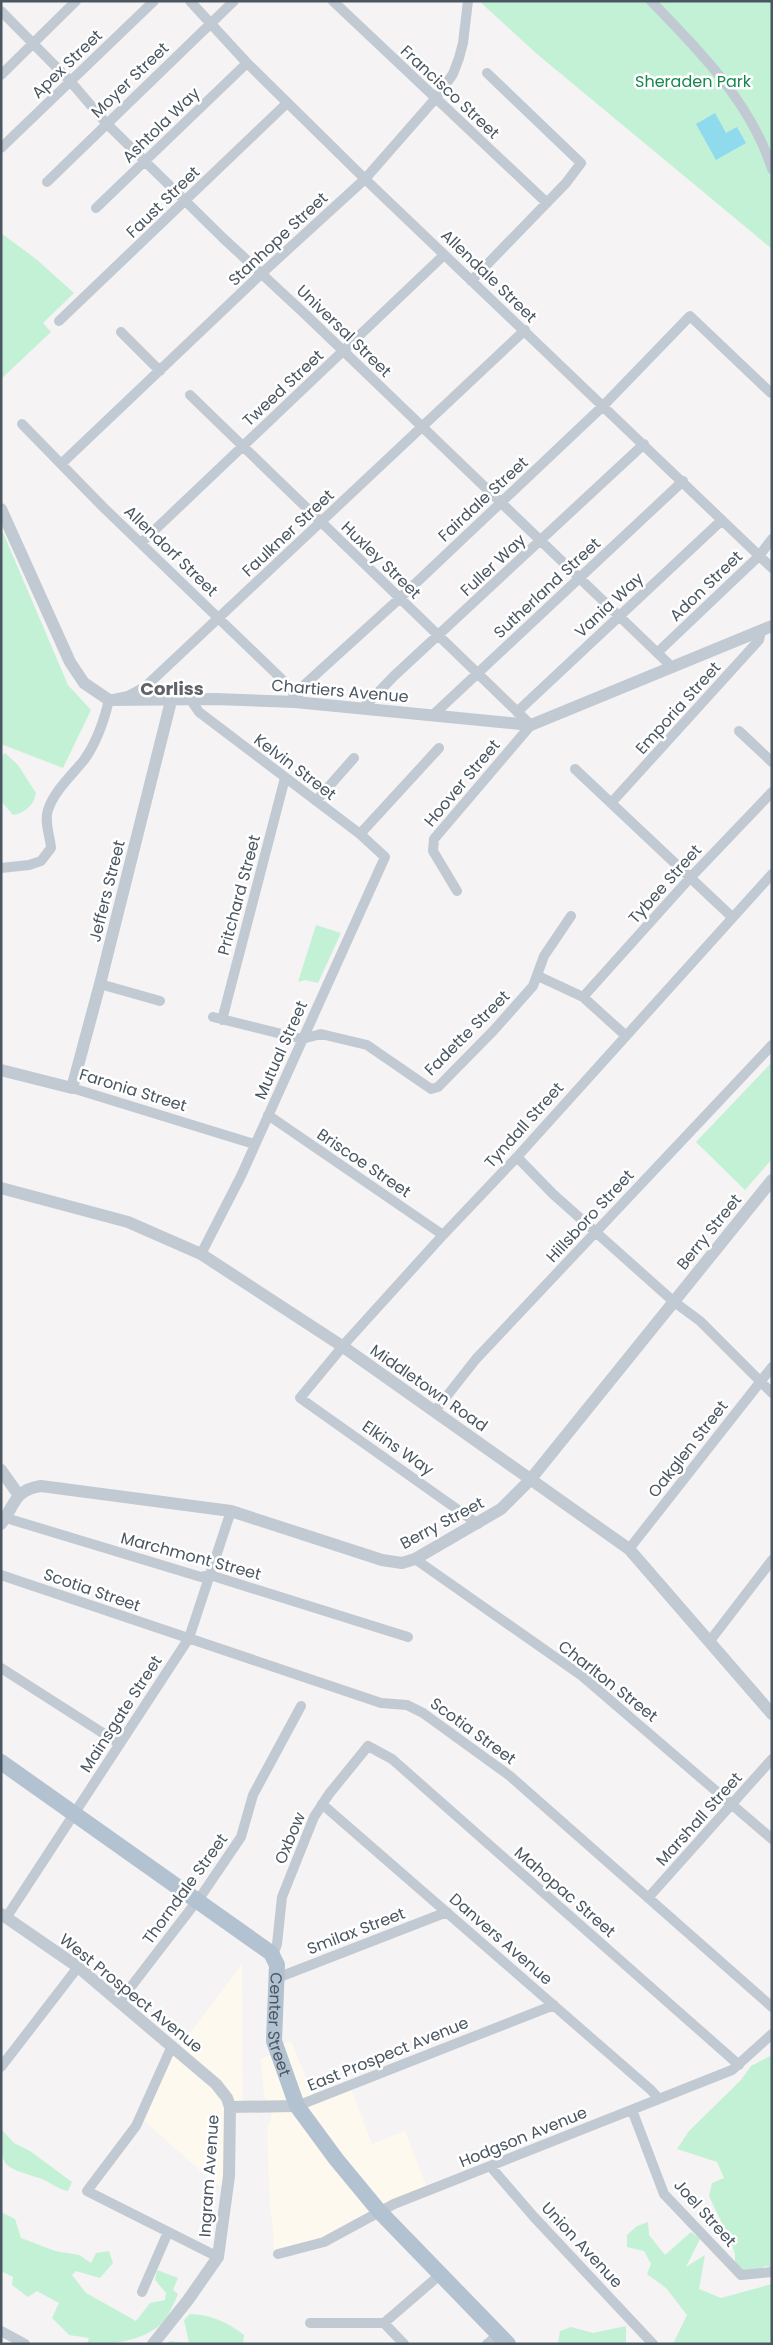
<svg xmlns="http://www.w3.org/2000/svg" width="773" height="2345" viewBox="0 0 773 2345" font-family="Poppins,sans-serif">
	<rect width="100%" height="100%" fill="#f5f3f3"/>
	<!-- commercial -->
	<path fill="#fdf9ef" d="M 242,1964 L 243,2098 L 242,2106 L 230,2107 L 228,2188 L 214,2183 L 140,2117 L 171,2048 L 176,2052 Z
		M 291,2041 L 315,2100 L 350,2086 L 372,2144 L 405,2131 L 428,2190 L 333,2238 L 278,2254 L 274,2250 L 272,2219 L 270,2212 L 267,2126 L 270,2123 L 273,2106 L 264,2097 L 261,2059 L 276,2053 L 275,2047 Z"/>
	<!-- green -->
	<path fill="#c3f1d5" d="M 479,1 L 772,1 L 772,249 L 537,54 Z
		M 1,233 L 36,259 L 74,293 L 43,323 L 51,332 L 1,379 Z
		M 1,528 L 68,685 L 91,710 L 63,768 L 1,744 Z
		M 5,753 L 18,765 L 36,793 C 34,805 25,813 13,815 L 1,801 L 1,757 Z
		M 316,925 L 341,933 L 318,983 L 305,980 L 298,982 Z
		M 772,1062 L 772,1159 L 745,1190 L 696,1142 Z
		M 772,2055 L 772,2268 L 766,2266 C 754,2272 746,2273 735,2266 L 735,2254 L 730,2240 L 709,2196 L 712,2183 L 724,2178 L 717,2162 L 677,2149 L 689,2131 L 741,2080 L 751,2066 Z
		M 1,2129 L 14,2143 L 30,2151 L 72,2182 L 68,2191 C 56,2189 50,2181 39,2178 C 3,2166 1,2169 1,2129 Z
		M 1,2212 L 15,2219 L 21,2238 L 55,2251 L 79,2255 L 91,2263 L 96,2253 L 109,2251 L 113,2263 L 100,2278 L 76,2271 L 72,2275 L 86,2293 L 136,2321 L 150,2303 L 165,2300 L 166,2293 L 155,2280 L 157,2270 L 178,2278 L 173,2290 L 178,2294 C 174,2303 168,2318 161,2324 C 141,2342 112,2344 87,2344 L 89,2338 L 69,2335 L 52,2318 L 59,2303 L 37,2291 L 28,2297 L 12,2285 L 13,2277 L 1,2271 Z
		M 648,2222 L 649,2235 L 665,2255 L 691,2232 L 700,2239 L 686,2267 L 705,2255 L 699,2289 L 721,2298 L 772,2284 L 772,2344 L 673,2344 L 687,2315 L 666,2288 L 647,2274 L 651,2264 L 644,2251 L 627,2247 L 627,2235 L 637,2226 Z
		M 190,2314 C 208,2314 230,2323 244,2335 L 243,2344 L 167,2344 L 170,2341 L 189,2343 L 184,2320 Z
		M 626,2326 L 626,2344 L 558,2344 L 560,2331 L 571,2327 L 593,2333 Z"/>
	<!-- water -->
	<path fill="#90daee" d="M 715,113 L 726,133 L 737,127 L 746,143 L 716,160 L 696,124 Z"/>
	<g fill="none" stroke-linecap="round" stroke-linejoin="round">
		<!-- minor -->
		<path stroke="#c1cad2" stroke-width="10" d="M 190,1 L 247,63 L 365,179 L 772,568
			M 333,1 L 547,203
			M 651,1 C 699,50 751,103 772,169
			M 1,11 L 70,81 L 106,123 L 223,238 L 307,316 L 672,667
			M 1,75 L 76,1
			M 1,148 L 154,1
			M 47,182 L 234,1
			M 96,208 L 247,63
			M 471,281 L 566,183 L 581,163 L 487,73
			M 59,321 L 287,103
			M 121,332 L 160,371
			M 190,395 L 531,725 L 434,839 L 433,851 L 457,891
			M 22,424 L 103,507 L 292,689 L 295,702
			M 61,464 L 261,274 L 365,179 L 435,99 L 453,74 L 459,58 L 463,43 L 468,1
			M 141,543 L 444,255
			M 658,652 L 759,556 L 772,539
			M 190,699 L 199,712 L 360,834 L 385,857 L 241,1176 L 201,1254
			M 295,702 L 302,687 L 399,599 L 603,406 L 690,316 L 771,393
			M 362,709 L 394,676 L 644,444
			M 517,712 L 722,520
			M 432,716 L 683,481
			M 739,731 L 772,762
			M 575,769 L 732,917
			M 316,801 L 354,758
			M 612,802 L 759,640 L 761,631
			M 360,834 L 439,748
			M 1,868 L 29,865 L 41,861 L 51,848 C 50,836 44,822 48,810 C 54,791 72,775 84,760 C 97,742 104,721 109,700 L 128,696 L 145,687 L 525,330
			M 538,976 L 583,997 L 625,1035
			M 100,984 L 160,1001
			M 583,997 L 689,879 L 772,792
			M 213,1017 L 302,1039 L 321,1034 L 367,1045 L 431,1089 L 438,1087 L 494,1030 L 533,986 L 544,956 L 571,916
			M 222,1020 L 285,778
			M 72,1088 L 254,1144
			M 268,1115 L 443,1235
			M 517,1157 L 553,1194 L 673,1301 L 700,1321 L 772,1393
			M 435,1411 L 476,1359 L 772,1045
			M 6,1518 L 201,1577 L 210,1575 L 408,1637
			M 478,1524 L 300,1398 L 348,1340 L 443,1235 L 517,1157 L 772,874
			M 629,1549 L 772,1367
			M 415,1559 L 582,1676 L 772,1839
			M 1,1575 L 381,1703 L 407,1705 L 423,1713 L 510,1776 L 772,2007
			M 709,1642 L 772,1560
			M 1,1668 L 120,1744
			M 322,1804 L 651,2090 L 659,2099
			M 648,1898 L 772,1759
			M 6,1918 L 189,1638 L 231,1511
			M 273,1956 L 277,1944 L 282,1897 L 314,1817 L 329,1794 L 368,1746 L 392,1759 L 739,2065
			M 277,1978 L 447,1912
			M 120,2001 L 203,1893 L 241,1837 L 253,1795 L 301,1706
			M 171,2048 L 136,2126 L 87,2191 L 218,2257
			M 1,2067 L 78,1967
			M 297,2106 L 554,2005
			M 632,2110 L 664,2194 L 741,2275 L 772,2272
			M 490,2166 L 534,2217 L 653,2344
			M 278,2254 L 324,2242 L 394,2204 L 732,2070 L 772,2034
			M 142,2292 L 168,2232
			M 310,2323 L 384,2323 L 442,2273
			M 384,2323 L 404,2344
			M 1,2331 L 25,2344
			M 487,2344 L 499,2334"/>
		<!-- tertiary -->
		<path stroke="#c1cad2" stroke-width="12" d="M 1,509 L 70,662 L 84,683 L 109,700 L 215,699 L 295,702 L 531,725 L 772,626
			M 1,1070 L 72,1088 L 100,984 L 171,701
			M 1,1188 L 128,1222 L 201,1254 L 342,1346 L 629,1549 L 772,1714
			M 1,1470 L 18,1494
			M 1,1524 C 15,1505 14,1490 41,1486 L 231,1511 L 382,1560 L 402,1563 L 415,1559 L 501,1509 L 530,1480 L 772,1180
			M 1,1914 L 78,1967 L 216,2084 L 227,2098 L 230,2107 L 229,2176 L 218,2257 L 188,2300 L 153,2344
			M 230,2107 L 297,2106"/>
		<!-- primary -->
		<path stroke="#b3c2d1" stroke-width="16" id="s1" d="M 1,1762 L 271,1953 L 277,1965 L 274,2041 L 297,2106 L 336,2159 L 379,2211 L 508,2344"/>
	</g>
	<g text-anchor="middle" dominant-baseline="central" stroke-width="5" stroke-linejoin="round" paint-order="stroke">
		<!-- street labels -->
		<g font-size="16" fill="#4a5661" stroke="#fff">
			<text transform="translate(67 64) rotate(-44)">Apex Street</text>
			<text transform="translate(130 80) rotate(-44)">Moyer Street</text>
			<text transform="translate(450 92) rotate(43)">Francisco Street</text>
			<text transform="translate(161 125) rotate(-44)">Ashtola Way</text>
			<text transform="translate(163 202) rotate(-44)">Faust Street</text>
			<text transform="translate(278 239) rotate(-43)">Stanhope Street</text>
			<text transform="translate(489 276) rotate(44)">Allendale Street</text>
			<text transform="translate(344 331) rotate(44)">Universal Street</text>
			<text transform="translate(283 388) rotate(-43)">Tweed Street</text>
			<text transform="translate(483 499) rotate(-43)">Fairdale Street</text>
			<text transform="translate(288 533) rotate(-43)">Faulkner Street</text>
			<text transform="translate(171 551) rotate(44)">Allendorf Street</text>
			<text transform="translate(381 560) rotate(44)">Huxley Street</text>
			<text transform="translate(493 565) rotate(-43)">Fuller Way</text>
			<text transform="translate(706 586) rotate(-44)">Adon Street</text>
			<text transform="translate(547 588) rotate(-43)">Sutherland Street</text>
			<text transform="translate(609 605) rotate(-43)">Vania Way</text>
			<text transform="translate(340 691) rotate(5)">Chartiers Avenue</text>
			<text transform="translate(678 708) rotate(-48)">Emporia Street</text>
			<text transform="translate(295 767) rotate(37)">Kelvin Street</text>
			<text transform="translate(462 783) rotate(-50)">Hoover Street</text>
			<text transform="translate(665 884) rotate(-48)">Tybee Street</text>
			<text transform="translate(107 891) rotate(-76)">Jeffers Street</text>
			<text transform="translate(239 895) rotate(-75)">Pritchard Street</text>
			<text transform="translate(467 1033) rotate(-45)">Fadette Street</text>
			<text transform="translate(281 1050) rotate(-66)">Mutual Street</text>
			<text transform="translate(133 1090) rotate(17)">Faronia Street</text>
			<text transform="translate(524 1125) rotate(-48)">Tyndall Street</text>
			<text transform="translate(364 1163) rotate(34)">Briscoe Street</text>
			<text transform="translate(590 1216) rotate(-47)">Hillsboro Street</text>
			<text transform="translate(709 1232) rotate(-51)">Berry Street</text>
			<text transform="translate(429 1388) rotate(35)">Middletown Road</text>
			<text transform="translate(398 1448) rotate(35)">Elkins Way</text>
			<text transform="translate(688 1449) rotate(-52)">Oakglen Street</text>
			<text transform="translate(442 1523) rotate(-28)">Berry Street</text>
			<text transform="translate(191 1556) rotate(15)">Marchmont Street</text>
			<text transform="translate(92 1590) rotate(19)">Scotia Street</text>
			<text transform="translate(608 1681) rotate(38)">Charlton Street</text>
			<text transform="translate(121 1714) rotate(-57)">Mainsgate Street</text>
			<text transform="translate(473 1731) rotate(36)">Scotia Street</text>
			<text transform="translate(699 1819) rotate(-48)">Marshall Street</text>
			<text transform="translate(290 1838) rotate(-67)">Oxbow</text>
			<text transform="translate(185 1889) rotate(-54)">Thorndale Street</text>
			<text transform="translate(565 1892) rotate(41)">Mahopac Street</text>
			<text transform="translate(356 1931) rotate(-21)">Smilax Street</text>
			<text transform="translate(501 1939) rotate(41)">Danvers Avenue</text>
			<text transform="translate(131 1993) rotate(39)">West Prospect Avenue</text>
			<text stroke="none"><textPath href="#s1" startOffset="404">Center Street</textPath></text>
			<text transform="translate(388 2054) rotate(-22)">East Prospect Avenue</text>
			<text transform="translate(523 2137) rotate(-22)">Hodgson Avenue</text>
			<text transform="translate(209 2176) rotate(-86)">Ingram Avenue</text>
			<text transform="translate(705 2213) rotate(48)">Joel Street</text>
			<text transform="translate(582 2245) rotate(47)">Union Avenue</text>
		</g>
		<!-- park labels -->
		<g font-size="16" fill="#17864f" stroke="#fff">
			<text x="693" y="81">Sheraden Park</text>
		</g>
		<!-- neighbourhood labels -->
		<g font-size="18" font-weight="bold" fill="#5f6368" stroke="#fff">
			<text x="172" y="688">Corliss</text>
		</g>
	</g>
	<!-- border -->
	<rect width="773" height="2345" fill="none" stroke="#4a5661" stroke-width="5"/>
</svg>
